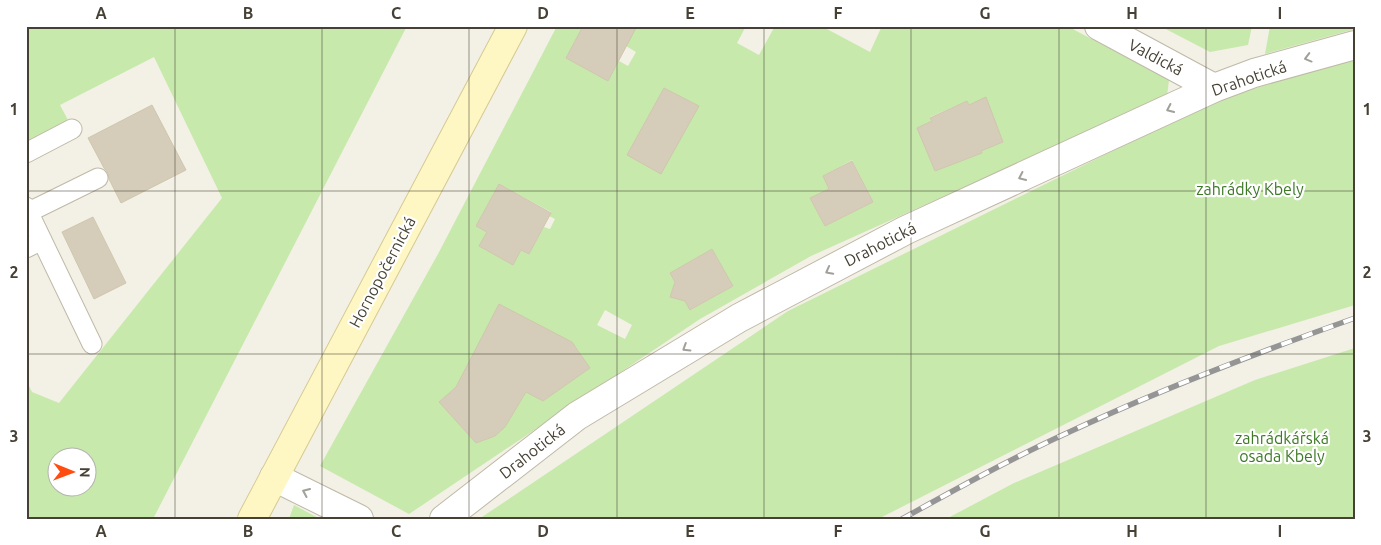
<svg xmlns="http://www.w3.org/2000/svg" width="1381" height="545" viewBox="0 0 1381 545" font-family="Ubuntu,sans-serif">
	<rect width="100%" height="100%" fill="#f3f0e5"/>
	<!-- green -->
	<path fill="#c7e9ac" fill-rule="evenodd" d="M 26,26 L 407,26 L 153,519 L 26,519 L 26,380 L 32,392 L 59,403 L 222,198 L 154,57 L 60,105 L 69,122 L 26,143 ZM 58,458 L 88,458 L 88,488 L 58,488 Z
		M 557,26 L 583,26 L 566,58 L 608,81 L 619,61 L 628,66 L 636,52 L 626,46 L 624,26 L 746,26 L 737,43 L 759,55 L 775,26 L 826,26 L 825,28 L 870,52 L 882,26 L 1067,26 L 1169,80 L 1167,96 L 811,256 L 700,319 L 409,514 L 320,466 L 438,254 ZM 664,88 L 698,106 L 627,155 ZM 985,98 L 1003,142 L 981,151 L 981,153 L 935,171 L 918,128 L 932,121 L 930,117 L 967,101 L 969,105 ZM 852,160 L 873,202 L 825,226 L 810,198 L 829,189 L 823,176 ZM 499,184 L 551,212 L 549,216 L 555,219 L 550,229 L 544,227 L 529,254 L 521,250 L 513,264 L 480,246 L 487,232 L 476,226 ZM 712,249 L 733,286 L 691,310 L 685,301 L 670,297 L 675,282 L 670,273 ZM 499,305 L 576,347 L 590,368 L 543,401 L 526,392 L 505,427 L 495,436 L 476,443 L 439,402 L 456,387 ZM 605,310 L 632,325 L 625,339 L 597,325 Z
		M 1160,26 L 1252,26 L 1248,45 L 1210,52 Z
		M 1270,26 L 1355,26 L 1355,29 L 1265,54 Z
		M 1355,57 L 1355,305 L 1219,346 L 878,519 L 479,519 L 788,311 L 1214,101 Z
		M 1355,348 L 1355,519 L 946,519 L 1014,483 L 1255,380 Z
		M 294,505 L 320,519 L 289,519 Z"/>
	<!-- building -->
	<path fill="#d5cdba" stroke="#d0c6ad" d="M 583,26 L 637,26 L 608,81 L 566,58 Z
		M 664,88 L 699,106 L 661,174 L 627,155 Z
		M 986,97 L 1003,142 L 981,151 L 982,153 L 935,171 L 917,128 L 932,121 L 930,118 L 967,101 L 969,105 Z
		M 152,105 L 186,170 L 121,203 L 109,179 L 108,173 L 104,168 L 88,138 Z
		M 852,161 L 873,202 L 825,226 L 810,198 L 829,189 L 823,176 Z
		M 499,184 L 551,213 L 529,254 L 521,250 L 513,265 L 479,246 L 487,232 L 476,226 Z
		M 93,217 L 126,283 L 94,299 L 62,232 Z
		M 712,249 L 733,286 L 690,310 L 685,301 L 670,297 L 675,282 L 670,273 Z
		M 499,304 L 572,342 L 590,368 L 543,401 L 526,392 L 505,427 L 495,436 L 476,443 L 439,402 L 456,387 Z"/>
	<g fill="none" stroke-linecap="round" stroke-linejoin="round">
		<defs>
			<path id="lane" d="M 26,153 L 72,129
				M 26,207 L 92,344
				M 29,212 L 98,178
				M 26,248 L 42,240"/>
			<path id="street" d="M 1099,26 L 1214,88
				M 274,477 L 359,519
				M 444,519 L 577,416 L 739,318 L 906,230 L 1214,88 L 1254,73 L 1355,45"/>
			<path id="secondary" d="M 252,519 L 513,26"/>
		</defs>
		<!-- lane casing -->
		<use href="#lane" stroke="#bfb9a7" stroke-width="21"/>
		<!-- street casing -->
		<use href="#street" stroke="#bfb9a7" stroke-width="30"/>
		<!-- secondary casing -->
		<use href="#secondary" stroke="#d5ca93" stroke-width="30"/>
		<!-- lane -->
		<use href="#lane" stroke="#fff" stroke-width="19"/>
		<!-- street -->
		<use href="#street" stroke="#fff" stroke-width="28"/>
		<!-- secondary -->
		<use href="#secondary" stroke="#fff7c3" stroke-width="28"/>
		<defs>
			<path id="rail" d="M 902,519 C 956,489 1010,459 1067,433 C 1159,390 1259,352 1355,318"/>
		</defs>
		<!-- rail casing -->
		<use href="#rail" stroke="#959595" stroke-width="5.5"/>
		<!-- rail -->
		<use href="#rail" stroke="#fff" stroke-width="4" stroke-dasharray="11" stroke-linecap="butt"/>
	</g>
	<!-- one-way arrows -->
	<defs><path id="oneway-chevron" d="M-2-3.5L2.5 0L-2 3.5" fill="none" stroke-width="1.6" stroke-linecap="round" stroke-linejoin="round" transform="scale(1.25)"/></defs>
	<g stroke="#a2a09a">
		<use href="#oneway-chevron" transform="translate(1308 58) rotate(165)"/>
		<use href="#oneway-chevron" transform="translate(1170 109) rotate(155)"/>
		<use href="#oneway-chevron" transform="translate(1022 177) rotate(155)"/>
		<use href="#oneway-chevron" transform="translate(829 271) rotate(152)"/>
		<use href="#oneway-chevron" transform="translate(686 348) rotate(148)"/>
		<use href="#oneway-chevron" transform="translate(306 492) rotate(-156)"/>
	</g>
	<!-- grid -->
	<path fill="none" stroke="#464134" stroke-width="1" stroke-opacity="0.55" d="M 175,26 L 175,519M 322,26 L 322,519M 469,26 L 469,519M 617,26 L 617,519M 764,26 L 764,519M 911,26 L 911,519M 1059,26 L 1059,519M 1206,26 L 1206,519M 26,191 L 1355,191M 26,354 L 1355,354"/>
	<g text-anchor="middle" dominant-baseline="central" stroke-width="4.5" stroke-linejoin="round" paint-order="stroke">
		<!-- street labels -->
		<g font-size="16" fill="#464134" stroke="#fff">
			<text transform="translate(1156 57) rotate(28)">Valdická</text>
			<text transform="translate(1249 78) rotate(-19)">Drahotická</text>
			<text transform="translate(880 244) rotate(-27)">Drahotická</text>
			<text transform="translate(382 272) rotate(-62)">Hornopočernická</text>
			<text transform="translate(532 451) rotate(-38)">Drahotická</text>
		</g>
		<!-- park labels -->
		<g font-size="16" fill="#3d7926" stroke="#fff">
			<text x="1250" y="189">zahrádky Kbely</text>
			<text x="1282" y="438">zahrádkářská<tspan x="1282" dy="18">osada Kbely</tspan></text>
		</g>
	</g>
	<!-- border -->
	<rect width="1381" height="545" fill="none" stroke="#ffffff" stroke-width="55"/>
	<!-- north arrow -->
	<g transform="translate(72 472) rotate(91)"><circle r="24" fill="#ffffff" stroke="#b5b3ae"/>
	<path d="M0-4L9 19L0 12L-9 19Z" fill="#ff4d10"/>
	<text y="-8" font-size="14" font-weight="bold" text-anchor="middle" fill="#464134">N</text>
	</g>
	<rect x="28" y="28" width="1326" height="490" fill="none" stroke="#464134" stroke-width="2"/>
	<g font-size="16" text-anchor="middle" font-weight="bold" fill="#464134">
		<text x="101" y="19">A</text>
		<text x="248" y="19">B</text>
		<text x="396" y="19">C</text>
		<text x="543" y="19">D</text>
		<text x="690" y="19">E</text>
		<text x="838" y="19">F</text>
		<text x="985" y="19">G</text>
		<text x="1132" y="19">H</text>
		<text x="1280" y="19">I</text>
		<text x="14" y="115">1</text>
		<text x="1367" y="115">1</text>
		<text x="14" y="278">2</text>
		<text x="1367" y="278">2</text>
		<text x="14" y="442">3</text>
		<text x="1367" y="442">3</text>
		<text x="101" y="537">A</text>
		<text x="248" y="537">B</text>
		<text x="396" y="537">C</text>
		<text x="543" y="537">D</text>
		<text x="690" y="537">E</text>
		<text x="838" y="537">F</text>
		<text x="985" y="537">G</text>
		<text x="1132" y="537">H</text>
		<text x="1280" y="537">I</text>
	</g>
</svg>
